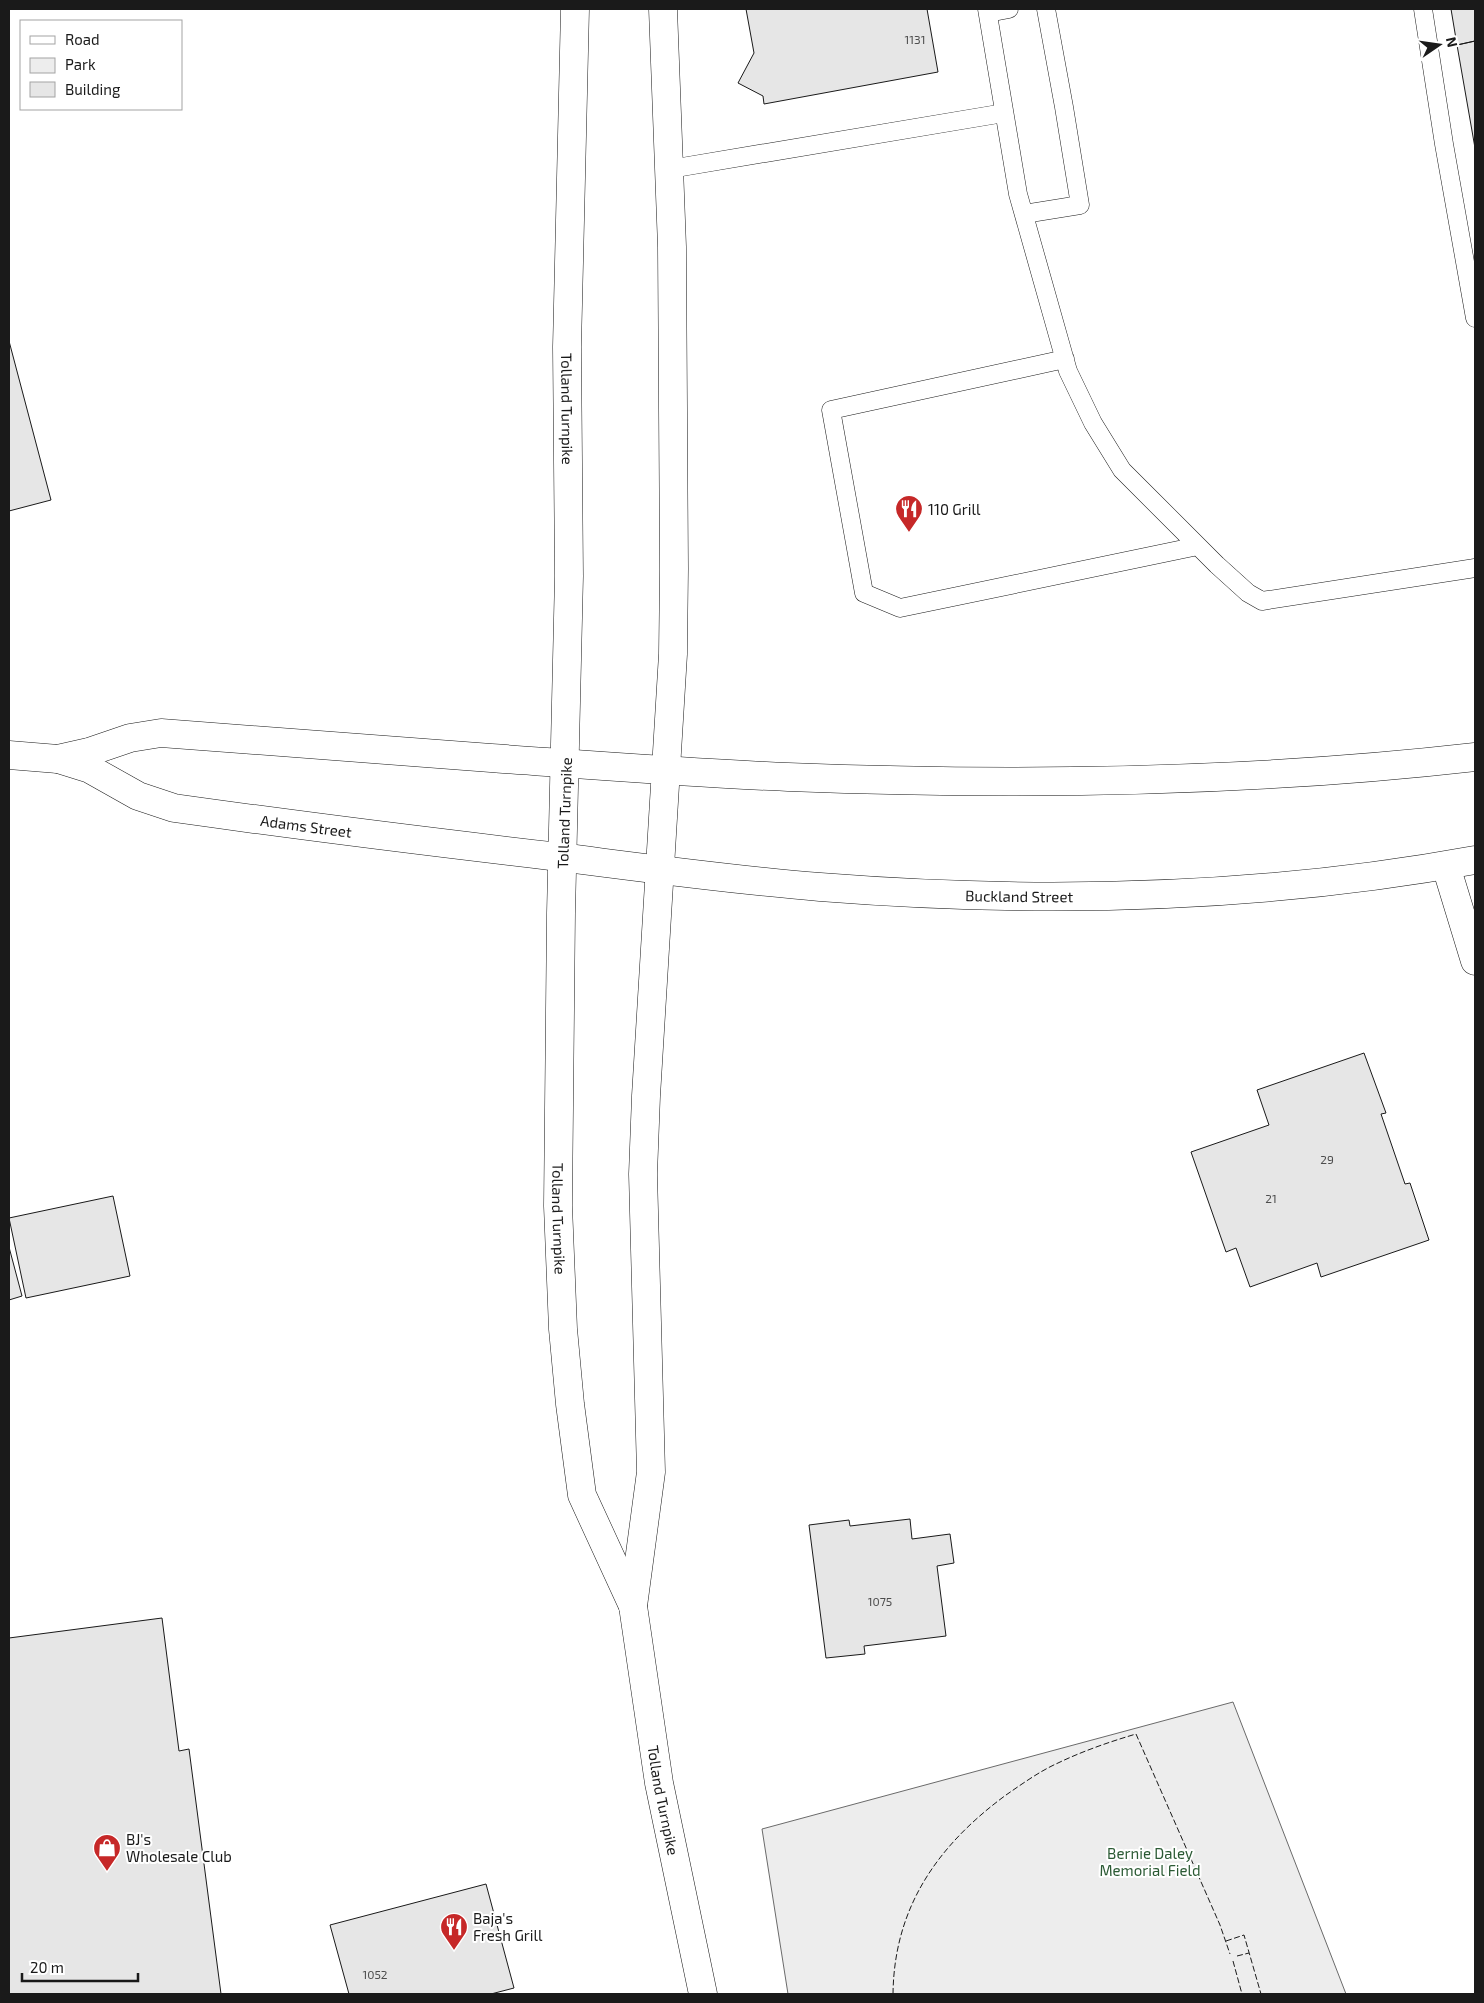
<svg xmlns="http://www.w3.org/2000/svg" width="1484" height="2003" viewBox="0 0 1484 2003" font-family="'Exo 2',sans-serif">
	<rect width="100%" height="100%" fill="#fff"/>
	<!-- green -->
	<path fill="#ededed" stroke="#6a6a6a" d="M 1233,1702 L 1346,1994 L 788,1994 L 762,1829 Z"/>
	<!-- building -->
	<path fill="#e6e6e6" stroke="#1a1a1a" d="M 746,9 L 927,9 L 938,72 L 764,104 L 763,96 L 738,83 L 754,53 Z
		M 1451,9 L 1475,9 L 1475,41 L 1457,45 Z
		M 1475,41 L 1475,148 L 1457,45 Z
		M 9,341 L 51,500 L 9,511 Z
		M 1364,1053 L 1386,1113 L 1381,1114 L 1405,1184 L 1410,1183 L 1429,1240 L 1321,1277 L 1317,1263 L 1250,1287 L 1236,1248 L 1226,1252 L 1191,1152 L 1269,1125 L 1257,1090 Z
		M 113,1196 L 130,1276 L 26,1298 L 9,1218 Z
		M 9,1247 L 22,1296 L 9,1300 Z
		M 910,1519 L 912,1539 L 950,1534 L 954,1563 L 937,1566 L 946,1636 L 864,1646 L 865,1654 L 826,1658 L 809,1525 L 849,1520 L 850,1526 Z
		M 162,1618 L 179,1751 L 189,1749 L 221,1994 L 9,1994 L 9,1638 Z
		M 486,1884 L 514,1988 L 491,1994 L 349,1994 L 330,1925 Z"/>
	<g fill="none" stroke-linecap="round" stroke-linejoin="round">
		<defs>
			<path id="lane" d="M 987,9 L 1018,194 L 1068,371 L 1093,423 L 1122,470 L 1217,565 L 1248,593 L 1262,601 L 1475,568
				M 1423,9 L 1444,144 L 1475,318
				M 988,13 L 1009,9
				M 670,169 L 1004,113
				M 1024,214 L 1080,205 L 1064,107 L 1046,9
				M 1065,359 L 831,410 L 864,593 L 900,608 L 1198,546"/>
			<path id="street" d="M 1446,866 L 1475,961"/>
			<g id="secondary">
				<path id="s1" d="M 575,9 L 567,347 L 569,576 L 561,913 L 558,1206 L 563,1329 L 570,1404 L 582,1495 L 633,1606"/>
				<path id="s2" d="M 663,9 L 672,247 L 674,569 L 673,654 L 646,1096 L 643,1174 L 651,1472 L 633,1606 L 659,1783 L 703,1994"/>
				<path id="s3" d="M 9,755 L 58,759 L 90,769 L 138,796 L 174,808 C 302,826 430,842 559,857 C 646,868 733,880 820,887 C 1036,904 1262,899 1475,860"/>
				<path d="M 58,759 L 89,752 L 130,738 L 161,733 C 271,741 381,749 491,758 C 590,765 689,773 788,777 C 1018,786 1247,783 1475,757"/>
			</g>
		</defs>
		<!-- lane casing -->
		<use href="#lane" stroke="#1a1a1a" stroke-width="19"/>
		<!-- street casing -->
		<use href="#street" stroke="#1a1a1a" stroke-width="29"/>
		<!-- secondary casing -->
		<use href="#secondary" stroke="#1a1a1a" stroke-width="29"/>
		<!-- lane -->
		<use href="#lane" stroke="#fff" stroke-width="18"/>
		<!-- street -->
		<use href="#street" stroke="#fff" stroke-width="28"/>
		<!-- secondary -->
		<use href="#secondary" stroke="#fff" stroke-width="28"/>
		<!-- fence -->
		<path stroke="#1a1a1a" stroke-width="1" stroke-dasharray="6 2.5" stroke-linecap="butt" d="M 1226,1941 L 1244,1935 L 1261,1994
			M 1237,1956 L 1249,1953
			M 1233,1961 L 1242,1994
			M 893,1994 C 894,1907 938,1845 1006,1795 C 1022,1784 1040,1771 1058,1763 C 1083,1751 1109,1742 1136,1734 L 1220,1925 L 1230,1954"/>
	</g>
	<!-- icons -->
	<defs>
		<symbol id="restaurant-pin" viewBox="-11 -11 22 30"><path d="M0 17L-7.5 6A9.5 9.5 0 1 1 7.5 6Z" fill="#c62828" stroke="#fff"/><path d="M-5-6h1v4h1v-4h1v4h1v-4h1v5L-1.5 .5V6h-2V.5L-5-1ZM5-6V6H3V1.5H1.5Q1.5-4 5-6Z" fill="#fff"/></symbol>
		<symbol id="shop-pin" viewBox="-11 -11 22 30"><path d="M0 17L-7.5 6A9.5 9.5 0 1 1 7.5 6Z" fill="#c62828" stroke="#fff"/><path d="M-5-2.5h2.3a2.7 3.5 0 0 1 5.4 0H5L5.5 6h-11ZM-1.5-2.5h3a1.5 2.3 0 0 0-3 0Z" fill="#fff"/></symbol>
	</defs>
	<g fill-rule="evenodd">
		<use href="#restaurant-pin" x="893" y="493" width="32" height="43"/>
		<use href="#shop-pin" x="91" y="1832" width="32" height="43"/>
		<use href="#restaurant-pin" x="438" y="1911" width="32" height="43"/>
	</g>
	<g text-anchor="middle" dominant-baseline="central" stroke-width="4" stroke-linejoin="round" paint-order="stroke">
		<!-- number labels -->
		<g font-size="12" fill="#4d4d4d">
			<text x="915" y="39">1131</text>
			<text x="1327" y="1159">29</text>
			<text x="1271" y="1198">21</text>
			<text x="880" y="1601">1075</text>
			<text x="375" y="1974">1052</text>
		</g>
		<!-- street labels -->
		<g font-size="15" fill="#1a1a1a" stroke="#fff">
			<text stroke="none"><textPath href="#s1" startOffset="400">Tolland Turnpike</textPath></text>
			<text transform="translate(564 813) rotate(-88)">Tolland Turnpike</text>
			<text stroke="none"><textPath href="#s3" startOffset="309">Adams Street</textPath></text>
			<text stroke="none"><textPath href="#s3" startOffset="1026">Buckland Street</textPath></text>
			<text stroke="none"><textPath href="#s1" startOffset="1210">Tolland Turnpike</textPath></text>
			<text stroke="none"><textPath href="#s2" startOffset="1796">Tolland Turnpike</textPath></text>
		</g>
		<!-- poi labels -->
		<g font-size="15" fill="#1a1a1a" stroke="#fff" text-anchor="start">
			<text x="928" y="509">110 Grill</text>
			<text x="126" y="1839">BJ's<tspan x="126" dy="17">Wholesale Club</tspan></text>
			<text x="473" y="1918">Baja's<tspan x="473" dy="17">Fresh Grill</tspan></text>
		</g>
		<!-- park labels -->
		<g font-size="15" fill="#2b5a34" stroke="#fff">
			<text x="1150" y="1853">Bernie Daley<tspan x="1150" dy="17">Memorial Field</tspan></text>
		</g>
	</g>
	<!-- border -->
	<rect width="1484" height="2003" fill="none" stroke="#1a1a1a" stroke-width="20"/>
	<!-- legend -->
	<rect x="20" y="20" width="162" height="90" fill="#ffffff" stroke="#a3a3a3"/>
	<rect x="30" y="36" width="25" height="8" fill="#ffffff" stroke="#a3a3a3"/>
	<text x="65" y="45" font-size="15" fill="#1a1a1a">Road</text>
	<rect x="30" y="58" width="25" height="15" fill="#ededed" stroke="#a3a3a3"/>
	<text x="65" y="70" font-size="15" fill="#1a1a1a">Park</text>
	<rect x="30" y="82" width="25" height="15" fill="#e6e6e6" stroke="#a3a3a3"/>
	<text x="65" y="95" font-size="15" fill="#1a1a1a">Building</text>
	<!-- north arrow -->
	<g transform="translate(1439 45) rotate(77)" stroke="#ffffff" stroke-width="4" paint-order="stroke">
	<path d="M0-4L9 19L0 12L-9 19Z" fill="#1a1a1a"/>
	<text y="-8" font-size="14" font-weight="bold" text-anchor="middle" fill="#1a1a1a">N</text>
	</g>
	<!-- scale -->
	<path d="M22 1973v8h116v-8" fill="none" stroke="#1a1a1a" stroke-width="2.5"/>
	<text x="30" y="1973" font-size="15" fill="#1a1a1a" stroke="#ffffff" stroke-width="4" paint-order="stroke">20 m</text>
</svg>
